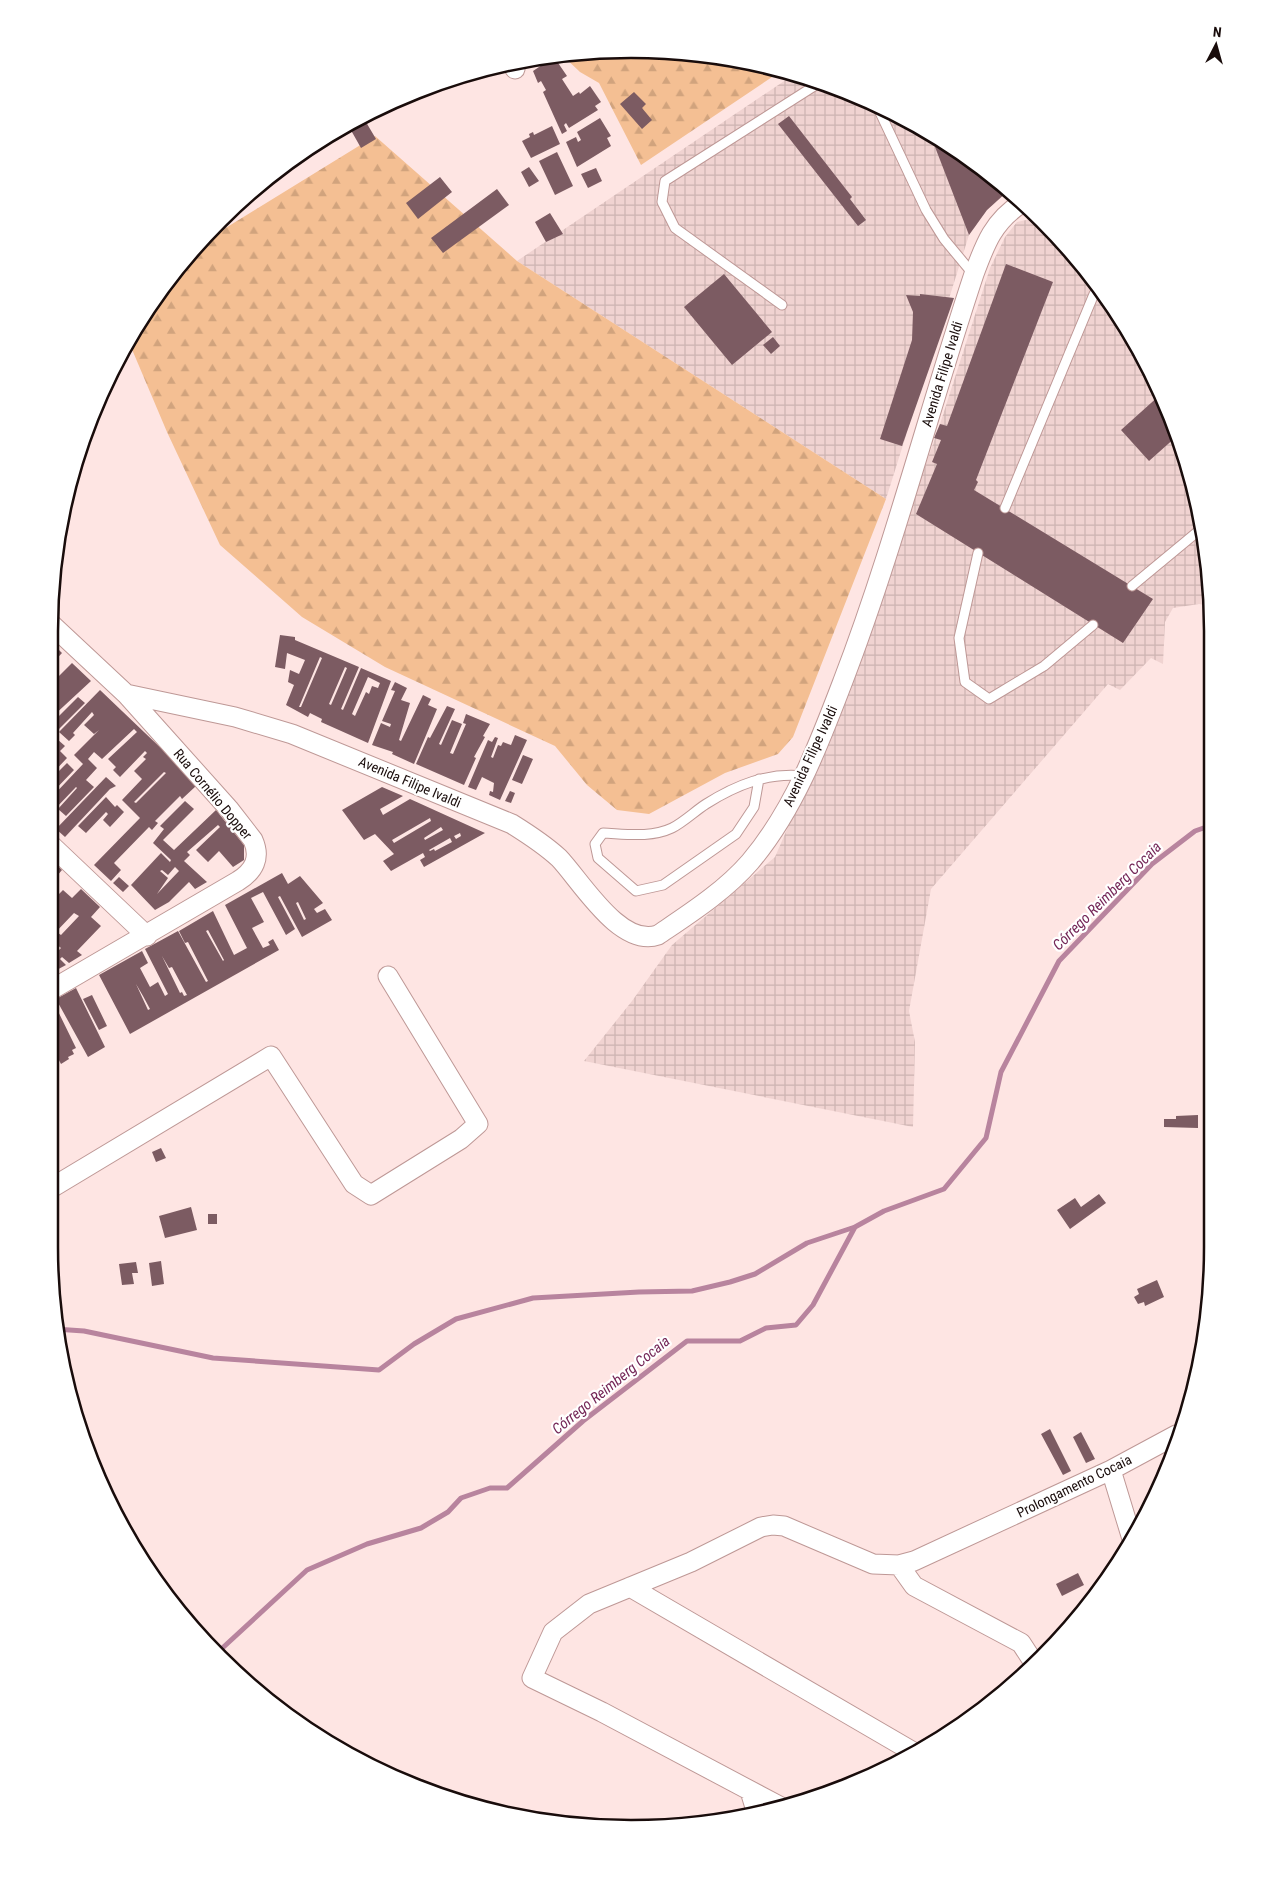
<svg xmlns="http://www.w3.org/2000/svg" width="1261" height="1877" viewBox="0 0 1261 1877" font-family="'Roboto Condensed',sans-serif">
	<defs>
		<pattern id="industrial-grid" width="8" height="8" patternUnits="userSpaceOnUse" patternTransform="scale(1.25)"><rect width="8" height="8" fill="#f0d3d1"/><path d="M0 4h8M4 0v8" fill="none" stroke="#cdb4b2"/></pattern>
		<pattern id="forest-firs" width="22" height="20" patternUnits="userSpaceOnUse" patternTransform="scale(1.25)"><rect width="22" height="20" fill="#f4bf93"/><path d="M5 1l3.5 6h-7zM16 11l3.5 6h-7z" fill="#d1a37d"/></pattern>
	</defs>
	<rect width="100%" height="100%" fill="#fee5e3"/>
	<!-- industrial -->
	<path fill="url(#industrial-grid)" d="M 793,75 L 853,93 L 953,147 L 1008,191 L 987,210 L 969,235 L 886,499 L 517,261 Z
		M 1039,217 L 1114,307 L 1168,408 L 1201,517 L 1210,605 L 1199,604 L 1173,608 L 1165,622 L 1163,664 L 1151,658 L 1120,690 L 1108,684 L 931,889 L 909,1011 L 915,1042 L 913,1127 L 584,1061 L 632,1001 L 672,945 L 775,857 L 840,707 L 940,424 L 990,268 L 1005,237 L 1017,222 Z"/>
	<!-- forest -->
	<path fill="url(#forest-firs)" d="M 630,49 L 744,60 L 781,71 L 641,165 L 599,83 L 580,72 L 562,55 Z
		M 375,136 L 517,261 L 886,499 L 793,737 L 778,754 L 725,773 L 649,814 L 617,810 L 587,785 L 555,746 L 385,667 L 302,617 L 220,545 L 167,432 L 128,340 L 147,307 L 198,245 Z"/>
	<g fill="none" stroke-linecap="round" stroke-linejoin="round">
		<!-- stream -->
		<path stroke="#b8849e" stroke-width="5" d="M 55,1329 L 84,1331 L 213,1358 L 379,1370 L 414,1344 L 456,1319 L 533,1298 L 639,1292 L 692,1291 L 730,1282 L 755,1274 L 807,1243 L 855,1227
			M 217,1653 L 307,1570 L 367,1544 L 421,1528 L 448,1512 L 461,1498 L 490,1488 L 507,1488 L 583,1421 L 687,1341 L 740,1341 L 766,1328 L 796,1325 L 813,1305 L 855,1227 L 884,1211 L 944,1189 L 986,1138 L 1001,1072 L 1059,961 L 1152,864 L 1195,831 L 1212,825"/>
	</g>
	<!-- building -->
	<path fill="#7c5b62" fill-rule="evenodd" d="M 554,57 L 567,76 L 562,79 L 573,96 L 579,92 L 580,94 L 590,86 L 601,102 L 595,106 L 598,110 L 569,128 L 566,123 L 564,125 L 567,131 L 562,134 L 543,92 L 546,90 L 541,81 L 538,83 L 533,71 Z
		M 634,92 L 646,104 L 642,108 L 652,120 L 642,129 L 620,104 Z
		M 789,116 L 852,197 L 850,199 L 866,220 L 858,226 L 778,124 Z
		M 363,117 L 376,139 L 361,148 L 348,125 Z
		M 600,118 L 611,136 L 607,138 L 611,146 L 577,167 L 566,142 L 576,137 L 578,142 L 581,140 L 577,132 Z
		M 552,126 L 560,144 L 531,158 L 522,141 L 530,137 L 529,134 L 533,132 L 534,135 Z
		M 930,134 L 953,147 L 1008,191 L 987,210 L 969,235 Z
		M 557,152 L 573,186 L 555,195 L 539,161 Z
		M 529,167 L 539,181 L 529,187 L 521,172 Z
		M 596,168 L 602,181 L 588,188 L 581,174 Z
		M 440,177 L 452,192 L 418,219 L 406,203 Z
		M 497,189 L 509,205 L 443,253 L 431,238 Z
		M 550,213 L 563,234 L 546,242 L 535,222 Z
		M 1006,264 L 1053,282 L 976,480 L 978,482 L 974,490 L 1153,599 L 1123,643 L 916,514 L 937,464 L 932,462 L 941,440 L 934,438 L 940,424 L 947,426 Z
		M 724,274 L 772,332 L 732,365 L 684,307 Z
		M 920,294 L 954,298 L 902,446 L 880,439 L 912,340 L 913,312 L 906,295 L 920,296 Z
		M 773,337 L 780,346 L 771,354 L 763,345 Z
		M 1161,394 L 1168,408 L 1177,436 L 1149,461 L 1121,430 Z
		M 280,635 L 295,637 L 295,640 L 359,667 L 341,709 L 343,710 L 361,668 L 391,681 L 368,743 L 321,722 L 322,719 L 310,713 L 308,717 L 286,705 L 294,685 L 288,682 L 290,670 L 299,674 L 305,660 L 287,653 L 285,669 L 275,667 ZM 320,657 L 322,658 L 301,707 L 299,707 ZM 345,667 L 347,668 L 331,705 L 329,704 ZM 368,677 L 380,683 L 378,688 L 372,686 L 369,694 L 366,692 L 355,716 L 352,714 Z
		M 49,640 L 62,653 L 49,667 Z
		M 72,663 L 91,681 L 51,718 L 49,716 L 49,686 Z
		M 395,682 L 407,688 L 401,700 L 410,703 L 399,740 L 401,741 L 423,695 L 431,699 L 428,705 L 437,709 L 414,764 L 392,754 L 393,752 L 372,745 L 381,723 L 390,727 L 391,724 L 382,721 L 395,691 L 391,690 Z
		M 100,690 L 166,753 L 196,786 L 182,799 L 180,796 L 155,821 L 158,823 L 152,830 L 149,827 L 114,863 L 121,870 L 111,881 L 94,865 L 140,818 L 122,800 L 142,779 L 134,771 L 146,759 L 143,757 L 147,753 L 145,751 L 120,777 L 113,770 L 116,767 L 108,759 L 137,732 L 134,729 L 102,759 L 94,752 L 88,759 L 97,768 L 86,780 L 94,787 L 66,816 L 58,809 L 77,788 L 76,787 L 55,809 L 50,805 L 50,799 L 83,764 L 74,755 L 99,730 L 94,734 L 84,725 L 94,715 L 92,712 L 73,733 L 75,735 L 69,741 L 59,732 ZM 164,772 L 166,773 L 136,803 L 134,802 Z
		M 78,697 L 85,703 L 55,733 L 49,726 Z
		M 447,706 L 455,709 L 439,744 L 441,745 L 452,720 L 462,724 L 450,753 L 453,754 L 466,724 L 463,723 L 466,714 L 490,724 L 483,736 L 485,737 L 474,757 L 476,758 L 464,785 L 416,764 L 428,737 L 430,738 Z
		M 49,732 L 65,746 L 60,751 L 67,758 L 50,776 L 50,756 L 53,758 L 57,754 L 54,751 L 50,755 Z
		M 515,735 L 527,740 L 500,800 L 489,795 L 490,791 L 493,792 L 494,783 L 482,777 L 476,790 L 468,787 L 488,740 L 492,742 L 495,737 L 498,738 L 491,757 L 493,758 L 498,745 L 501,746 L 503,742 L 511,745 Z
		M 523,755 L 533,759 L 522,784 L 512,780 Z
		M 67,763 L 74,770 L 50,795 L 50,780 Z
		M 106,777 L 116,786 L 110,789 L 65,837 L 56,829 Z
		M 382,787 L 403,796 L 380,809 L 383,815 L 410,799 L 485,833 L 424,867 L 420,860 L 425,857 L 423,853 L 391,871 L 383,861 L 394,854 L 375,834 L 364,840 L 342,810 ZM 430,818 L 431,821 L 394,843 L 392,840 ZM 441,827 L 443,830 L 425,840 L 424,838 ZM 460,833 L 461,836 L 456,839 L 454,836 ZM 450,838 L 452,842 L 435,851 L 434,849 L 430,851 L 429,850 Z
		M 510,791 L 515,793 L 511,803 L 505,801 Z
		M 106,797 L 115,807 L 117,805 L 124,812 L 110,827 L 103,820 L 108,814 L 106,812 L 86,833 L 78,826 Z
		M 185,801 L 194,809 L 163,840 L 174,850 L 216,810 L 244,845 L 244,860 L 233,867 L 219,851 L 208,862 L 196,850 L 220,827 L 218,825 L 187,852 L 190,855 L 184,861 L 207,882 L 195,889 L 189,882 L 169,902 L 155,910 L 131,885 L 161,853 L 170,862 L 171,860 L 153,843 L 164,829 L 160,826 ZM 175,867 L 179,871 L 157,894 L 168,878 L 160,871 L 162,870 L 168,875 Z
		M 54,862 L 62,870 L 51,883 L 50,865 Z
		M 282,873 L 288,884 L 300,876 L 323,903 L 314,909 L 317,913 L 325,909 L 332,920 L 302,937 L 280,896 L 278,897 L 295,929 L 286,935 L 263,892 L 251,898 L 264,922 L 252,928 L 263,948 L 270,945 L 268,942 L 273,939 L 279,950 L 130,1034 L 99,975 L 142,951 L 148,963 L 140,968 L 150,987 L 158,982 L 165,996 L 168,994 L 145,949 L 178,931 L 206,982 L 208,981 L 188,942 L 185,943 L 179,931 L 213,911 L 234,955 L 247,948 L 225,905 ZM 298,902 L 306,919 L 304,920 L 296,903 ZM 208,930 L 224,960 L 223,961 L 206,931 ZM 162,956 L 169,968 L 172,967 L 187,995 L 184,996 L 182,992 L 180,993 ZM 136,984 L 143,996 L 150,1009 L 148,1010 Z
		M 119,877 L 129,886 L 123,892 L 113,883 Z
		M 81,889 L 100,907 L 91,917 L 101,926 L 77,951 L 82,955 L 69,963 L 62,957 L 60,959 L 66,965 L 51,973 L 51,964 L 56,961 L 51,957 L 51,950 L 55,954 L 61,948 L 51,940 L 51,907 L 56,901 L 54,899 L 63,890 L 72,898 ZM 74,913 L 79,916 L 61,935 L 58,933 L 54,937 L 53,935 Z
		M 76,988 L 105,1047 L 88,1057 L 56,999 Z
		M 92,995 L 107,1026 L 99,1030 L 83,999 Z
		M 53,1001 L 76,1048 L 72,1050 L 74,1054 L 68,1057 L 69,1059 L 61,1064 L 52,1047 L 52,1042 L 58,1038 L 52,1025 Z
		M 1198,1115 L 1198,1128 L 1164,1127 L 1164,1119 L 1176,1119 L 1176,1116 Z
		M 161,1148 L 166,1158 L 156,1162 L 152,1152 Z
		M 1099,1194 L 1106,1203 L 1070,1229 L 1057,1210 L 1075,1198 L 1081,1207 Z
		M 191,1207 L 197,1230 L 165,1238 L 159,1216 Z
		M 208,1214 L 217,1214 L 217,1224 L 208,1224 Z
		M 161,1261 L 164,1284 L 152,1286 L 149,1263 Z
		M 136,1262 L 138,1273 L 132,1273 L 134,1284 L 122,1285 L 119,1264 Z
		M 1157,1280 L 1164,1297 L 1145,1306 L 1144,1302 L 1138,1304 L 1134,1297 L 1139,1294 L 1137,1289 Z
		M 1050,1429 L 1071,1471 L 1063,1475 L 1041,1434 Z
		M 1081,1432 L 1095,1459 L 1086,1463 L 1073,1437 Z
		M 1078,1573 L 1084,1585 L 1062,1596 L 1056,1584 Z"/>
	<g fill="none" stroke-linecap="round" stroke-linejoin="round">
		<defs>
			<path id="lane" d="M 877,106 L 926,210 L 944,239 L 973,274
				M 782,305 L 675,228 L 662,202 L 665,181 L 819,83
				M 1005,508 L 1094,294
				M 978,553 L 959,638 L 965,682 L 989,699 L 1044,666 L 1093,625
				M 1132,586 L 1202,528
				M 759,779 L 754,807 L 736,834 L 663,885 L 636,891 L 598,858 L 595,844 L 603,833 C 626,834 651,838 672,828 C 684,822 695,811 706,804 C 736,785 768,772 804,776"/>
			<path id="street" d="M 510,62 L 515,69
				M 50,623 L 126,694 L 229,809 L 253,840 C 261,858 254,871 238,881 L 51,990
				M 126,694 L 235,717 L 292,734 L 512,824 C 528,834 545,845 559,858 C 581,881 620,948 658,935 C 689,914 725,891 750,862 C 794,810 819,744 843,681 C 894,548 929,409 974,274 C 985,244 994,220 1022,203
				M 50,844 L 147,936
				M 53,1187 L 271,1056 L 354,1184 L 371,1195 L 461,1139 L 478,1124 L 388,976
				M 1111,1470 L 1132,1539
				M 899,1565 L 914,1586 L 1021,1643 L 1034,1663
				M 630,1587 L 915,1753
				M 750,1791 L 757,1814
				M 781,1807 L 602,1712 L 532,1678 L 553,1632 L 589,1604 L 691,1562 L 761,1527 L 773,1525 L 784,1526 L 873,1564 L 899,1565 L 914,1561 L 1111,1470 L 1176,1435"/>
		</defs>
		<!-- lane casing -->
		<use href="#lane" stroke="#be9896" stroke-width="11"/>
		<!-- street casing -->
		<use href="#street" stroke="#be9896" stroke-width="21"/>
		<!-- lane -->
		<use href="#lane" stroke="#fff" stroke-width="9"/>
		<!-- street -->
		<use href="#street" stroke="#fff" stroke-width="19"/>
	</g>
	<g text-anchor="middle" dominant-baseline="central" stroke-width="4.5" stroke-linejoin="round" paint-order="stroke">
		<!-- street labels -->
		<g font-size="14" fill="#190c0b" stroke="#fff">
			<text transform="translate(942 374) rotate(-73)">Avenida Filipe Ivaldi</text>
			<text transform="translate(810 756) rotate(-65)">Avenida Filipe Ivaldi</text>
			<text transform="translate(410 782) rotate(23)">Avenida Filipe Ivaldi</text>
			<text transform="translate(213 794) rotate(50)">Rua Cornélio Dopper</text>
			<text transform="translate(1074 1486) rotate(-26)">Prolongamento Cocaia</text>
		</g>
		<!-- water labels -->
		<g font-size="15" font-style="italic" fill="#742657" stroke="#fff">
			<text transform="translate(1107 896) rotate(-45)">Córrego Reimberg Cocaia</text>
			<text transform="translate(611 1385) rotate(-39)">Córrego Reimberg Cocaia</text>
		</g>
	</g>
	<!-- crop -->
	<path d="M0 0H1261V1877H0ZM631 58H631A573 573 0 0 1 1204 631V1247A573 573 0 0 1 631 1820H631A573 573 0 0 1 58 1247V631A573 573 0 0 1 631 58Z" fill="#fff" fill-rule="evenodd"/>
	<path fill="none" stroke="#190c0b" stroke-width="2.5" d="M631 58H631A573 573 0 0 1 1204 631V1247A573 573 0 0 1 631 1820H631A573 573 0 0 1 58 1247V631A573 573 0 0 1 631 58Z"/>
	<!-- north arrow -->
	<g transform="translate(1216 45) rotate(6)" stroke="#ffffff" stroke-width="4" paint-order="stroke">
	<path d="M0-4L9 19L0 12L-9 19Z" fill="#190c0b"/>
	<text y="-8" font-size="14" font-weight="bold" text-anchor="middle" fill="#190c0b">N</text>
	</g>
</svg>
